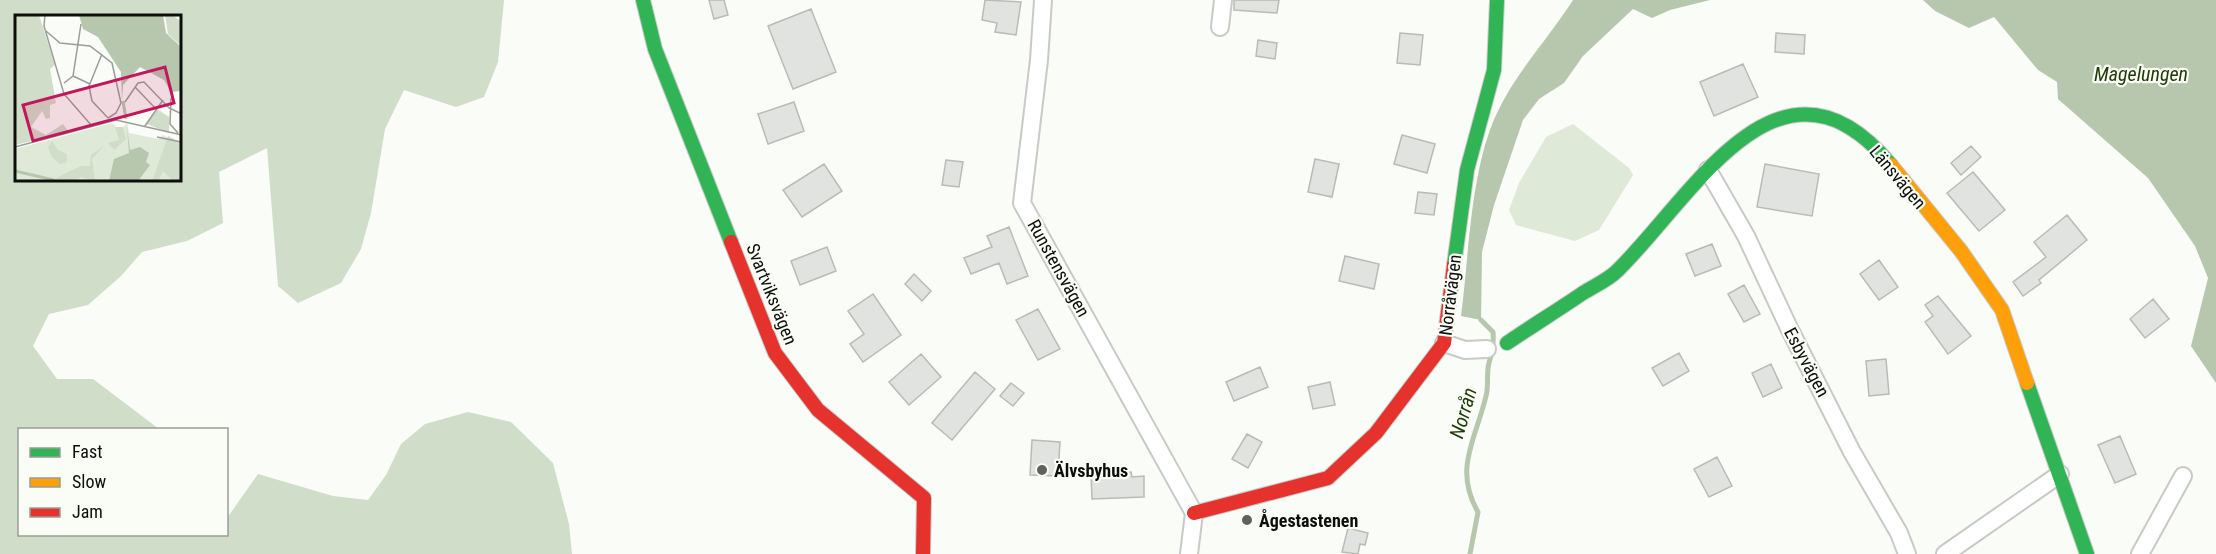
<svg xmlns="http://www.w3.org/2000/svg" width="2216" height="554" viewBox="0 0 2216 554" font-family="'Roboto Condensed',sans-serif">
	<rect width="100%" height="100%" fill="#f9fcf7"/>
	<!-- green -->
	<path fill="#dee9d8" d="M 1573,124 L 1629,168 L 1633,175 L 1599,230 L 1575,241 L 1516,225 L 1509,210 L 1519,183 L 1546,137 Z"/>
	<!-- forest -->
	<path fill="#d0ddc8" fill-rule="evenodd" d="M 0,0 L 504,0 L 498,62 L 484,97 L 456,107 L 404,90 L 385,129 L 371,213 L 361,249 L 341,283 L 298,303 L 278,286 L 267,148 L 219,172 L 223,223 L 187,241 L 142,252 L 121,276 L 88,305 L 49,314 L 33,346 L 57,379 L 93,379 L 159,429 L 20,430 L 20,534 L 226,534 L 227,518 L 258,474 L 333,496 L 368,500 L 386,475 L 401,444 L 425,424 L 468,412 L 511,422 L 553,463 L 569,524 L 572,554 L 0,554 ZM 16,16 L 180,16 L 180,180 L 16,180 Z"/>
	<!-- water -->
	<path fill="#b7c7ae" d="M 1573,0 L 1710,0 L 1670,10 L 1652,18 L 1633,9 L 1583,56 L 1564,83 L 1539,99 L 1523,120 L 1494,205 L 1482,252 L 1481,320 L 1461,316 C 1469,255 1470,179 1493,122 C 1512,76 1547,41 1573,0 Z
		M 1923,0 L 2216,0 L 2216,383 L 2191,346 L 2208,278 L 2195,246 L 2148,178 L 2058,99 L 2057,82 L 2038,70 L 1994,17 L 1969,28 L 1935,11 Z"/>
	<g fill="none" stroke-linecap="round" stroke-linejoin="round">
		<!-- stream -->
		<path stroke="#b7c7ae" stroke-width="5" d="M 1470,554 L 1478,512 C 1453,469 1476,439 1486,396 C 1489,386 1486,374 1489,363 C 1492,352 1494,344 1493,332 L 1481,320"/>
	</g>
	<!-- building -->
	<path fill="#e0e3df" stroke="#b9bbb7" stroke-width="1.5" d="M 709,0 L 724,0 L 728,15 L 714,19 Z
		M 985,0 L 1021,2 L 1016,35 L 995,32 L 997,23 L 982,20 Z
		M 1234,0 L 1279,0 L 1277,13 L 1234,10 Z
		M 811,9 L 836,72 L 793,89 L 768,26 Z
		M 1400,33 L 1423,35 L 1420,65 L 1397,63 Z
		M 1776,33 L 1805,35 L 1804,54 L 1775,52 Z
		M 1258,40 L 1277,43 L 1275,59 L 1256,56 Z
		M 1743,64 L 1758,97 L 1714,116 L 1700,82 Z
		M 794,102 L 804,131 L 768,144 L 758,114 Z
		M 1402,135 L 1435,144 L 1427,173 L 1394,164 Z
		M 1971,146 L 1981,157 L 1961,175 L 1951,163 Z
		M 1315,159 L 1339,164 L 1332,197 L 1308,192 Z
		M 946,160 L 963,162 L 959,187 L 942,185 Z
		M 824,164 L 842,191 L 802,217 L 783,190 Z
		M 1765,164 L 1819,174 L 1812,216 L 1757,207 Z
		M 1973,172 L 2005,210 L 1979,231 L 1947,193 Z
		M 1418,192 L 1437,194 L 1434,215 L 1415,213 Z
		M 2067,215 L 2087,240 L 2039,280 L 2041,283 L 2023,296 L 2013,282 L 2046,257 L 2034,242 Z
		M 1009,227 L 1028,276 L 1007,284 L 999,263 L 971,274 L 964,258 L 992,247 L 987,236 Z
		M 1712,244 L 1721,266 L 1695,276 L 1686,254 Z
		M 827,247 L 836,271 L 800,285 L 791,261 Z
		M 1345,256 L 1379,264 L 1374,289 L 1339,281 Z
		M 1879,260 L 1898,287 L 1879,300 L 1860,274 Z
		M 914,274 L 931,291 L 922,301 L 905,284 Z
		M 1744,285 L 1760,314 L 1744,322 L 1728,294 Z
		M 873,294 L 901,335 L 863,362 L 850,344 L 864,334 L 848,311 Z
		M 1938,296 L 1971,336 L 1948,354 L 1925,322 L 1933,316 L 1925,305 Z
		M 2153,299 L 2169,319 L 2145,338 L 2130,319 Z
		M 1038,309 L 1060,349 L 1038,360 L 1016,320 Z
		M 1679,353 L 1689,371 L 1663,386 L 1652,368 Z
		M 921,354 L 941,377 L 909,405 L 889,382 Z
		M 1886,359 L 1889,394 L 1869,396 L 1866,361 Z
		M 1771,364 L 1782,388 L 1763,397 L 1752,373 Z
		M 1260,367 L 1268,387 L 1234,401 L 1226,382 Z
		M 975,372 L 995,389 L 952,440 L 932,423 Z
		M 1330,382 L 1335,405 L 1313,409 L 1308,387 Z
		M 1011,383 L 1024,393 L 1013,406 L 1000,396 Z
		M 1247,434 L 1262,442 L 1248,468 L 1232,459 Z
		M 2120,436 L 2136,474 L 2115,483 L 2098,445 Z
		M 1032,440 L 1060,442 L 1058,476 L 1030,475 Z
		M 1717,457 L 1732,486 L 1709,497 L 1694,469 Z
		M 1131,472 L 1132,477 L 1144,476 L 1144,497 L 1092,499 L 1091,474 Z
		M 1348,528 L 1368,533 L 1365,545 L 1360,544 L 1358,554 L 1342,552 Z"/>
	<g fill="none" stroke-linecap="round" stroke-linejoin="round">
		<defs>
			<path id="street" d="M 1043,0 L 1039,60 L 1022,203 L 1194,513 L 1189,554
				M 1220,27 L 1223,0
				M 1708,170 L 1746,236 L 1789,328 L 1852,452 L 1899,533 L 1907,554
				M 1444,343 L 1465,350 L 1487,349
				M 1945,554 L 2060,474
				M 2140,554 L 2183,476"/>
			<path id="fast" d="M 643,0 L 655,49 L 731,242
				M 1454,265 L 1467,170 L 1494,70 L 1497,0
				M 1507,343 C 1532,326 1558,310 1583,293 C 1594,286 1608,280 1617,271 C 1693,197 1780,31 1891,165
				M 2027,383 L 2087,554"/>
			<path id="slow" d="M 1891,165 L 1961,251 L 2002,310 L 2027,383"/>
			<path id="jam" d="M 731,242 L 775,353 L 818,410 L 924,498 L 923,554
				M 1194,513 L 1328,478 L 1376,433 L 1444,343 L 1454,265"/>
		</defs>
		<!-- street casing -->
		<use href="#street" stroke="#c8cac6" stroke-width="20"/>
		<!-- fast casing -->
		<use href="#fast" stroke="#c8cac6" stroke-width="16"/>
		<!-- slow casing -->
		<use href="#slow" stroke="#c8cac6" stroke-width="16"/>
		<!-- jam casing -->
		<use href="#jam" stroke="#c8cac6" stroke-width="16"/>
		<!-- street -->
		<use href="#street" stroke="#fefffe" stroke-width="16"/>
		<!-- fast -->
		<use href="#fast" stroke="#30b455" stroke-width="14"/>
		<!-- slow -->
		<use href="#slow" stroke="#ff9f0a" stroke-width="14"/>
		<!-- jam -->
		<use href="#jam" stroke="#e5322d" stroke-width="14"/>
	</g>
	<!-- markers -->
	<g fill="#60615e" stroke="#f9fdf6" stroke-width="2">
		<circle cx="1042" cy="470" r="6"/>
		<circle cx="1247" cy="520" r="6"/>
	</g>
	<g text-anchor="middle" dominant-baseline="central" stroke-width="4.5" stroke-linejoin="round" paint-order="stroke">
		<!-- street labels -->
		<g font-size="18" fill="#0d0e0c" stroke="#f9fdf6">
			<text transform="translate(1898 177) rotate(50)">Länsvägen</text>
			<text transform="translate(1059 268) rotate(61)">Runstensvägen</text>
			<text transform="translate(772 294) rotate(68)">Svartviksvägen</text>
			<text transform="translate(1450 295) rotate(-83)">Norråvägen</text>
			<text transform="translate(1807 362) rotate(62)">Esbyvägen</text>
		</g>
		<!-- poi labels -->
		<g font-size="18" font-weight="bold" fill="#0d0e0c" stroke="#f9fdf6" text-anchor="start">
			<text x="1054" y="470">Älvsbyhus</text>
			<text x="1259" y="520">Ågestastenen</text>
		</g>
		<!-- water labels -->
		<g font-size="20" font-style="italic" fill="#213b08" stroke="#f9fdf6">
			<text x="2141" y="74">Magelungen</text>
			<text transform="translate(1463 413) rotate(-74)">Norrån</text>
		</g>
	</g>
	<!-- overview -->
	<g transform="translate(15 15)">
		<rect width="166" height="166" fill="#f9fcf7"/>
		<path d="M 97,108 L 105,116 L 112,108 L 114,118 L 143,124 L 148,120 L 155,124 L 166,166 L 0,166 L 0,134 Z" fill="#dee9d8"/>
		<path d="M 0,0 L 24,0 L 40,50 L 35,54 L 41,88 L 35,90 L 35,103 L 31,104 L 27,96 L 16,112 L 31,120 L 48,109 L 54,117 L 0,130 ZM 150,0 L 158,0 L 166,7 L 166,31 L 153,19 ZM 142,94 L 154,102 L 154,118 L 132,109 ZM 100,112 L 108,112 L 111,124 L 99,135 L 93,128 L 104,125 ZM 153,121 L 166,128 L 166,166 L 158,166 L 148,156 L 143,166 L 137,167 ZM 37,126 L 43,135 L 52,139 L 52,147 L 45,149 L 37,142 L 33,132 ZM 90,130 L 77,144 L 80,166 L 66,162 L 58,166 L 39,164 L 66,151 L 75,151 L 76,140 Z" fill="#d0ddc8"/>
		<path d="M 64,0 L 148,0 L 151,18 L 166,32 L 166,76 L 156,77 L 149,65 L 125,52 L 108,70 L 107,86 L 106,57 L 83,22 L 68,14 ZM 112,113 L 115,135 L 125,132 L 134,138 L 131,147 L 135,150 L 123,166 L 94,166 L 99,144 L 114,138 Z" fill="#b7c7ae"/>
		<path fill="none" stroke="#b7c7ae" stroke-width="3" d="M 108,86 L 111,104M 0,156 L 39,165"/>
		<path fill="none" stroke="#9b9d99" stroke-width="1.5" d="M 30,0 L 29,11 L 49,79 L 77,111M 31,16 L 45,28 L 75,31 L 97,48 L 106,88 L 101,98 L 93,103M 87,39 L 74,71 L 77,86 L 93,103M 58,61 L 75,69M 49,68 L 58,61 L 66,9M 120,72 L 141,94M 156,83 L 155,109 L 163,118M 110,87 L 123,68 L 129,67 L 154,93 L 167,99M 130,111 L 148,85M 142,122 L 166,127M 0,132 L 101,105 L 167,120"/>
		<path fill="#c2185b" fill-opacity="0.15" stroke="#c2185b" stroke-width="3" d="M 150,52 L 159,88 L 18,126 L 8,90 Z"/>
		<rect width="166" height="166" fill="none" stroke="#0d0e0c" stroke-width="3"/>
	</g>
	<!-- legend -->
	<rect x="18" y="428" width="210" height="108" fill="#f9fdf6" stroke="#9b9d98" stroke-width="1.5"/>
	<rect x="30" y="448" width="30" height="9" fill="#30b455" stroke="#9b9d98" stroke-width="1.5"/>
	<text x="72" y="458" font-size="18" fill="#0d0e0c">Fast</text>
	<rect x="30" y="478" width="30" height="9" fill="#ff9f0a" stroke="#9b9d98" stroke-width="1.5"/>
	<text x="72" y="488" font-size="18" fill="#0d0e0c">Slow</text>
	<rect x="30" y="508" width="30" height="9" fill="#e5322d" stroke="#9b9d98" stroke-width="1.5"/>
	<text x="72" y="518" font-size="18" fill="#0d0e0c">Jam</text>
</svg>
